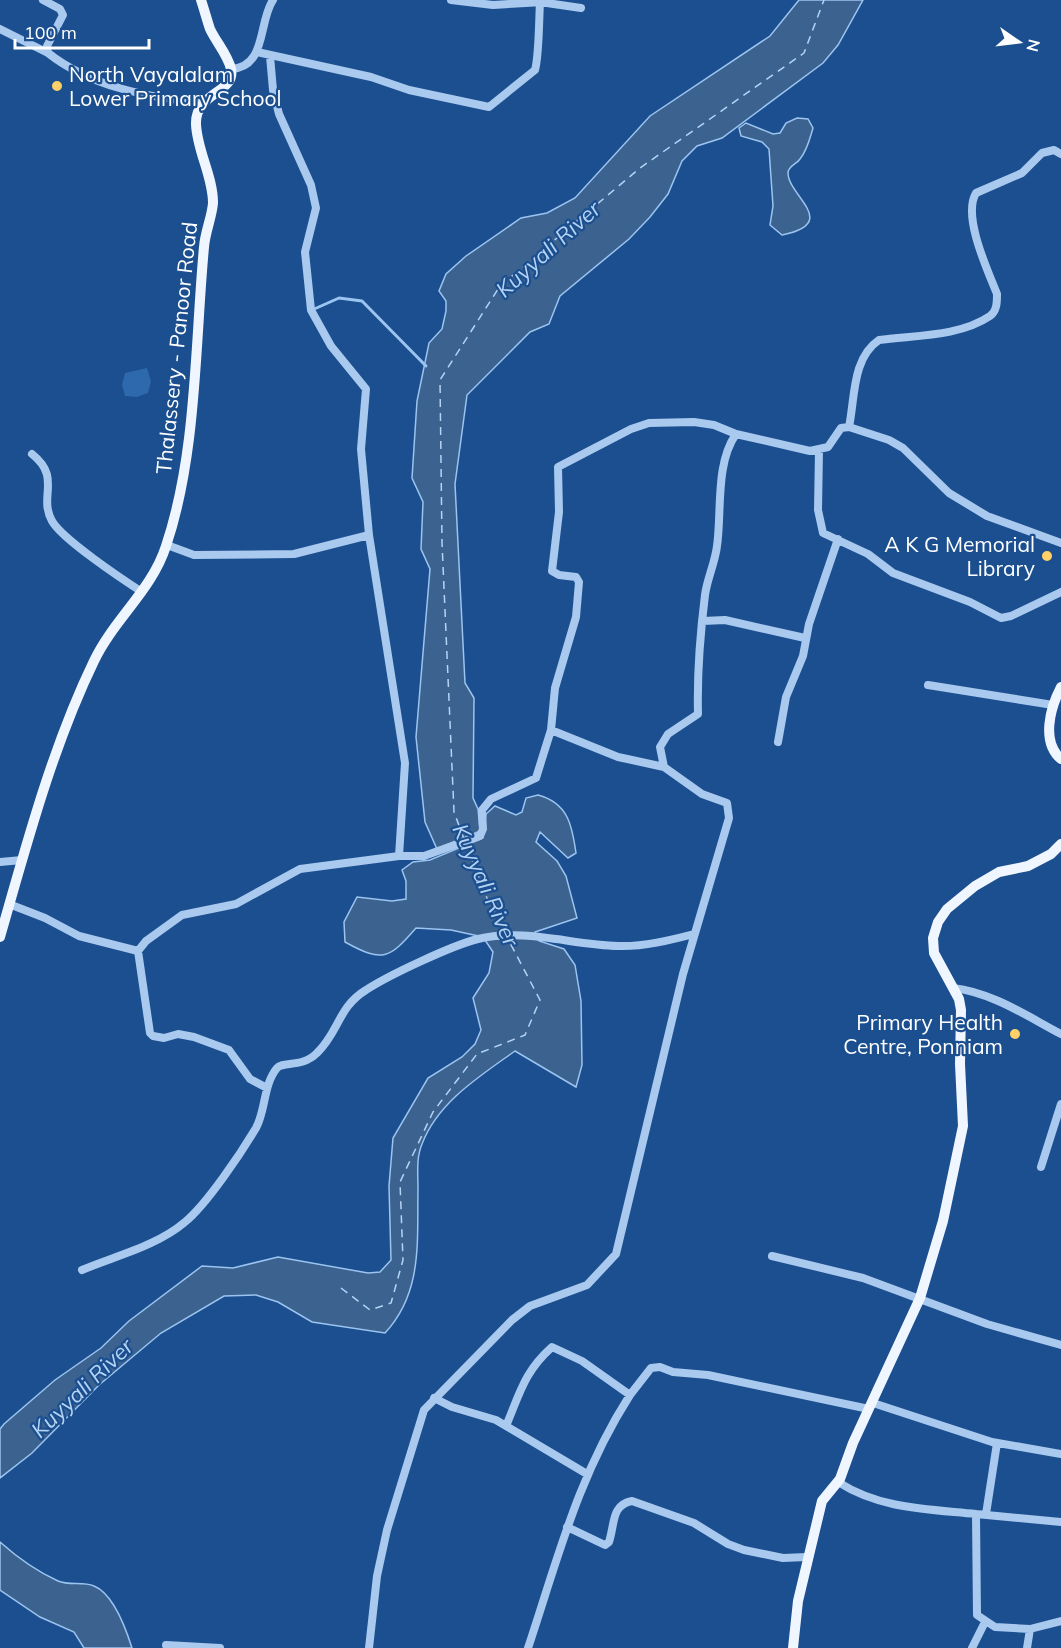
<svg xmlns="http://www.w3.org/2000/svg" width="1061" height="1648" viewBox="0 0 1061 1648" font-family="Mulish,sans-serif">
	<rect width="100%" height="100%" fill="#1b4f8f"/>
	<!-- green -->
	<path fill="#2e69ad" d="M 147,368 L 151,381 L 148,393 L 137,397 L 125,396 L 122,385 L 125,373 Z"/>
	<!-- water -->
	<path fill="#3c6290" stroke="#9cc4f0" stroke-width="1.5" d="M 799,0 L 863,0 L 838,45 L 823,63 L 722,138 L 697,146 L 682,161 L 668,194 L 650,217 L 629,239 L 560,296 L 549,324 L 530,332 L 467,395 L 455,484 L 465,683 L 474,698 L 473,798 L 478,809 L 480,831 L 437,849 L 425,822 L 416,737 L 430,569 L 421,549 L 423,502 L 412,478 L 417,401 L 429,343 L 442,329 L 446,311 L 446,301 L 439,291 L 446,274 L 466,256 L 521,218 L 547,213 L 575,198 L 650,116 L 770,36 Z
		M 797,118 L 808,119 L 813,128 C 810,138 807,151 800,159 C 797,164 788,166 788,173 C 788,196 841,223 782,235 L 770,225 L 773,206 L 769,149 L 762,142 L 741,136 L 739,128 L 746,123 L 773,134 L 780,133 L 786,123 Z
		M 538,795 C 568,803 572,825 576,853 L 568,858 L 540,832 L 536,842 L 557,861 L 566,876 L 577,918 L 535,932 L 539,941 L 564,949 L 575,965 L 581,1001 L 582,1065 L 576,1087 L 515,1051 C 480,1076 438,1102 422,1144 C 416,1158 418,1174 418,1189 C 417,1241 423,1292 385,1333 L 312,1322 L 278,1302 L 256,1295 L 224,1296 L 161,1333 L 99,1385 L 32,1453 L 0,1478 L 0,1429 L 4,1424 L 55,1380 L 101,1348 L 129,1321 L 202,1266 L 233,1268 L 278,1257 L 368,1273 L 380,1272 L 391,1260 L 389,1186 L 393,1138 L 428,1078 L 462,1057 L 475,1044 L 481,1030 L 473,998 L 489,973 L 493,952 L 483,937 L 451,930 L 416,928 C 389,959 383,963 345,942 L 344,922 L 357,897 L 392,901 L 406,899 L 406,881 L 402,870 L 413,862 L 430,860 L 483,838 L 486,814 L 495,806 L 516,815 L 522,812 L 526,798 Z
		M 0,1542 C 18,1558 36,1571 58,1581 C 69,1586 83,1581 94,1586 C 114,1594 126,1629 132,1648 L 84,1648 L 74,1632 L 40,1617 L 0,1590 Z"/>
	<g fill="none" stroke-linecap="round" stroke-linejoin="round">
		<!-- stream -->
		<path stroke="#9cc4f0" stroke-width="3" d="M 312,310 L 339,298 L 362,301 L 426,366"/>
		<!-- ferry -->
		<path stroke="#b5d3f5" stroke-width="1.5" stroke-dasharray="8 6" stroke-linecap="butt" d="M 464,839 L 454,812 L 442,543 L 440,380 L 500,286 L 640,168 L 804,53 L 824,0
			M 466,844 L 487,898 L 505,932
			M 341,1288 L 370,1310 L 391,1303 L 403,1260 L 400,1182 L 433,1112 L 477,1054 L 525,1035 L 540,1000 L 508,939"/>
		<!-- minor -->
		<path stroke="#a9c9ee" stroke-width="8" d="M 43,0 L 60,9 L 63,15 L 47,46 L 48,53 C 91,87 148,97 202,103
			M 451,0 L 493,5 L 543,2
			M 0,29 L 48,53
			M 257,52 L 371,77 L 409,90 L 489,107 L 535,70 C 539,57 539,19 540,2 L 581,8
			M 270,56 L 273,90 L 279,114 L 311,185 L 316,208 L 305,252 L 311,310 L 331,346 L 366,389 L 361,449 L 369,535 L 405,763 L 399,856
			M 231,69 C 267,67 258,22 273,0
			M 849,427 C 855,398 852,358 879,340 C 914,335 959,337 990,316 C 997,311 997,302 997,294 C 988,271 962,216 976,193 L 1022,173 L 1042,153 L 1054,150 L 1061,154
			M 819,450 L 818,510 L 823,533 L 868,554 L 893,573 L 970,602 L 1001,618 L 1011,616 L 1061,592
			M 32,454 C 62,478 38,496 52,521 C 62,539 122,579 142,592
			M 167,545 L 194,555 L 294,554 L 369,535
			M 703,621 L 725,620 L 805,638
			M 928,685 L 1053,705
			M 551,730 L 618,757 L 664,767
			M 778,742 L 786,697 L 803,656 L 809,624 L 838,539
			M 0,862 L 22,860
			M 9,904 L 45,918 L 79,936 L 138,951
			M 953,988 C 991,992 1027,1016 1061,1034
			M 267,1088 L 250,1079 L 229,1050 L 194,1037 L 178,1034 L 164,1038 L 153,1036 L 150,1033 L 138,951 L 146,941 L 182,915 L 236,904 L 300,869 L 399,856 L 424,856 L 480,836 L 483,829 L 482,810 L 491,799 L 536,778 L 551,730 L 555,688 L 576,617 L 579,582 L 576,577 L 559,575 L 552,571 L 559,512 L 558,467 L 631,429 L 649,423 L 694,422 L 714,425 L 736,434
			M 1041,1167 L 1061,1104
			M 772,1256 L 863,1278 L 987,1324 L 1061,1345
			M 82,1270 C 115,1256 157,1246 185,1222 C 207,1204 241,1153 256,1128 C 266,1110 263,1085 277,1068 C 283,1061 302,1068 317,1053 C 339,1032 338,1007 366,990 C 389,975 453,945 478,939 C 525,928 572,945 618,946 C 643,947 671,940 694,934
			M 434,1398 L 452,1407 L 496,1420 L 587,1474
			M 873,1403 L 992,1442 L 1061,1454
			M 506,1426 C 520,1393 524,1372 552,1347 L 582,1361 L 630,1395 L 651,1368 L 660,1367 L 673,1372 L 708,1375 L 869,1409
			M 838,1482 C 880,1509 927,1509 976,1514 L 977,1615 L 995,1627 L 1030,1629
			M 976,1514 L 1061,1522
			M 986,1514 L 997,1443
			M 567,1527 L 605,1545 L 609,1542 C 615,1524 611,1505 632,1501 L 694,1523 L 728,1544 L 744,1550 L 783,1558 L 807,1557
			M 166,1645 L 220,1648
			M 369,1648 L 377,1576 L 387,1530 L 424,1410 L 512,1320 L 530,1306 L 587,1285 L 616,1254 L 683,974 L 729,818 L 727,803 L 702,794 L 664,767 L 660,747 L 668,734 L 698,714 C 697,675 700,635 705,595 C 707,579 715,563 717,546 C 722,512 715,464 736,434 L 810,451 L 828,447 L 841,428 L 849,427 L 889,440 L 903,448 L 949,493 L 987,516 L 1061,543
			M 528,1648 C 558,1558 578,1476 630,1395
			M 972,1648 L 985,1622
			M 1027,1648 L 1030,1629 L 1061,1621"/>
		<!-- major -->
		<path stroke="#f0f6ff" stroke-width="10" d="M 1061,687 C 1050,708 1041,742 1061,759
			M 0,937 C 27,843 52,748 94,661 C 114,619 152,590 166,546 C 197,454 195,343 204,247 C 205,232 212,217 213,203 C 213,176 197,151 196,124 C 195,92 236,93 231,69 C 228,55 216,42 210,29 C 207,20 204,9 201,0
			M 793,1648 L 798,1601 L 822,1501 L 840,1479 L 853,1443 L 920,1298 L 943,1221 L 963,1126 L 960,1064 L 961,1010 L 959,999 L 934,953 L 933,938 L 938,922 L 947,909 L 975,886 L 999,872 L 1028,866 L 1051,854 L 1061,844"/>
	</g>
	<!-- markers -->
	<g fill="#ffd166" stroke="#1b4f8f" stroke-width="2">
		<circle cx="57" cy="86" r="6"/>
		<circle cx="1047" cy="556" r="6"/>
		<circle cx="1015" cy="1034" r="6"/>
	</g>
	<g text-anchor="middle" dominant-baseline="central" stroke-width="4.5" stroke-linejoin="round" paint-order="stroke">
		<!-- poi labels -->
		<g font-size="21" fill="#fff" stroke="#1b4f8f" text-anchor="end">
			<text x="69" y="74" text-anchor="start">North Vayalalam<tspan x="69" dy="24">Lower Primary School</tspan></text>
			<text x="1035" y="544">A K G Memorial<tspan x="1035" dy="24">Library</tspan></text>
			<text x="1003" y="1022">Primary Health<tspan x="1003" dy="24">Centre, Ponniam</tspan></text>
		</g>
		<!-- street labels -->
		<g font-size="21" fill="#fff" stroke="#1b4f8f">
			<text transform="translate(176 348) rotate(-84)">Thalassery - Panoor Road</text>
		</g>
		<!-- water labels -->
		<g font-size="22" font-style="italic" fill="#b5d3f5" stroke="#1b4f8f">
			<text transform="translate(548 249) rotate(-42)">Kuyyali River</text>
			<text transform="translate(486 885) rotate(66)">Kuyyali River</text>
			<text transform="translate(82 1388) rotate(-44)">Kuyyali River</text>
		</g>
	</g>
	<!-- north arrow -->
	<g transform="translate(1019 42) rotate(104)" stroke="#1b4f8f" stroke-width="4.5" paint-order="stroke">
	<path d="M0-4.5L10 22L0 15L-10 22Z" fill="#ffffff"/>
	<text y="-9" font-size="16" font-weight="bold" text-anchor="middle" fill="#ffffff">N</text>
	</g>
	<!-- scale -->
	<path d="M15 39v9h134v-9" fill="none" stroke="#ffffff" stroke-width="3"/>
	<text x="24" y="39" font-size="18" fill="#ffffff" stroke="#1b4f8f" stroke-width="4.5" paint-order="stroke">100 m</text>
</svg>
